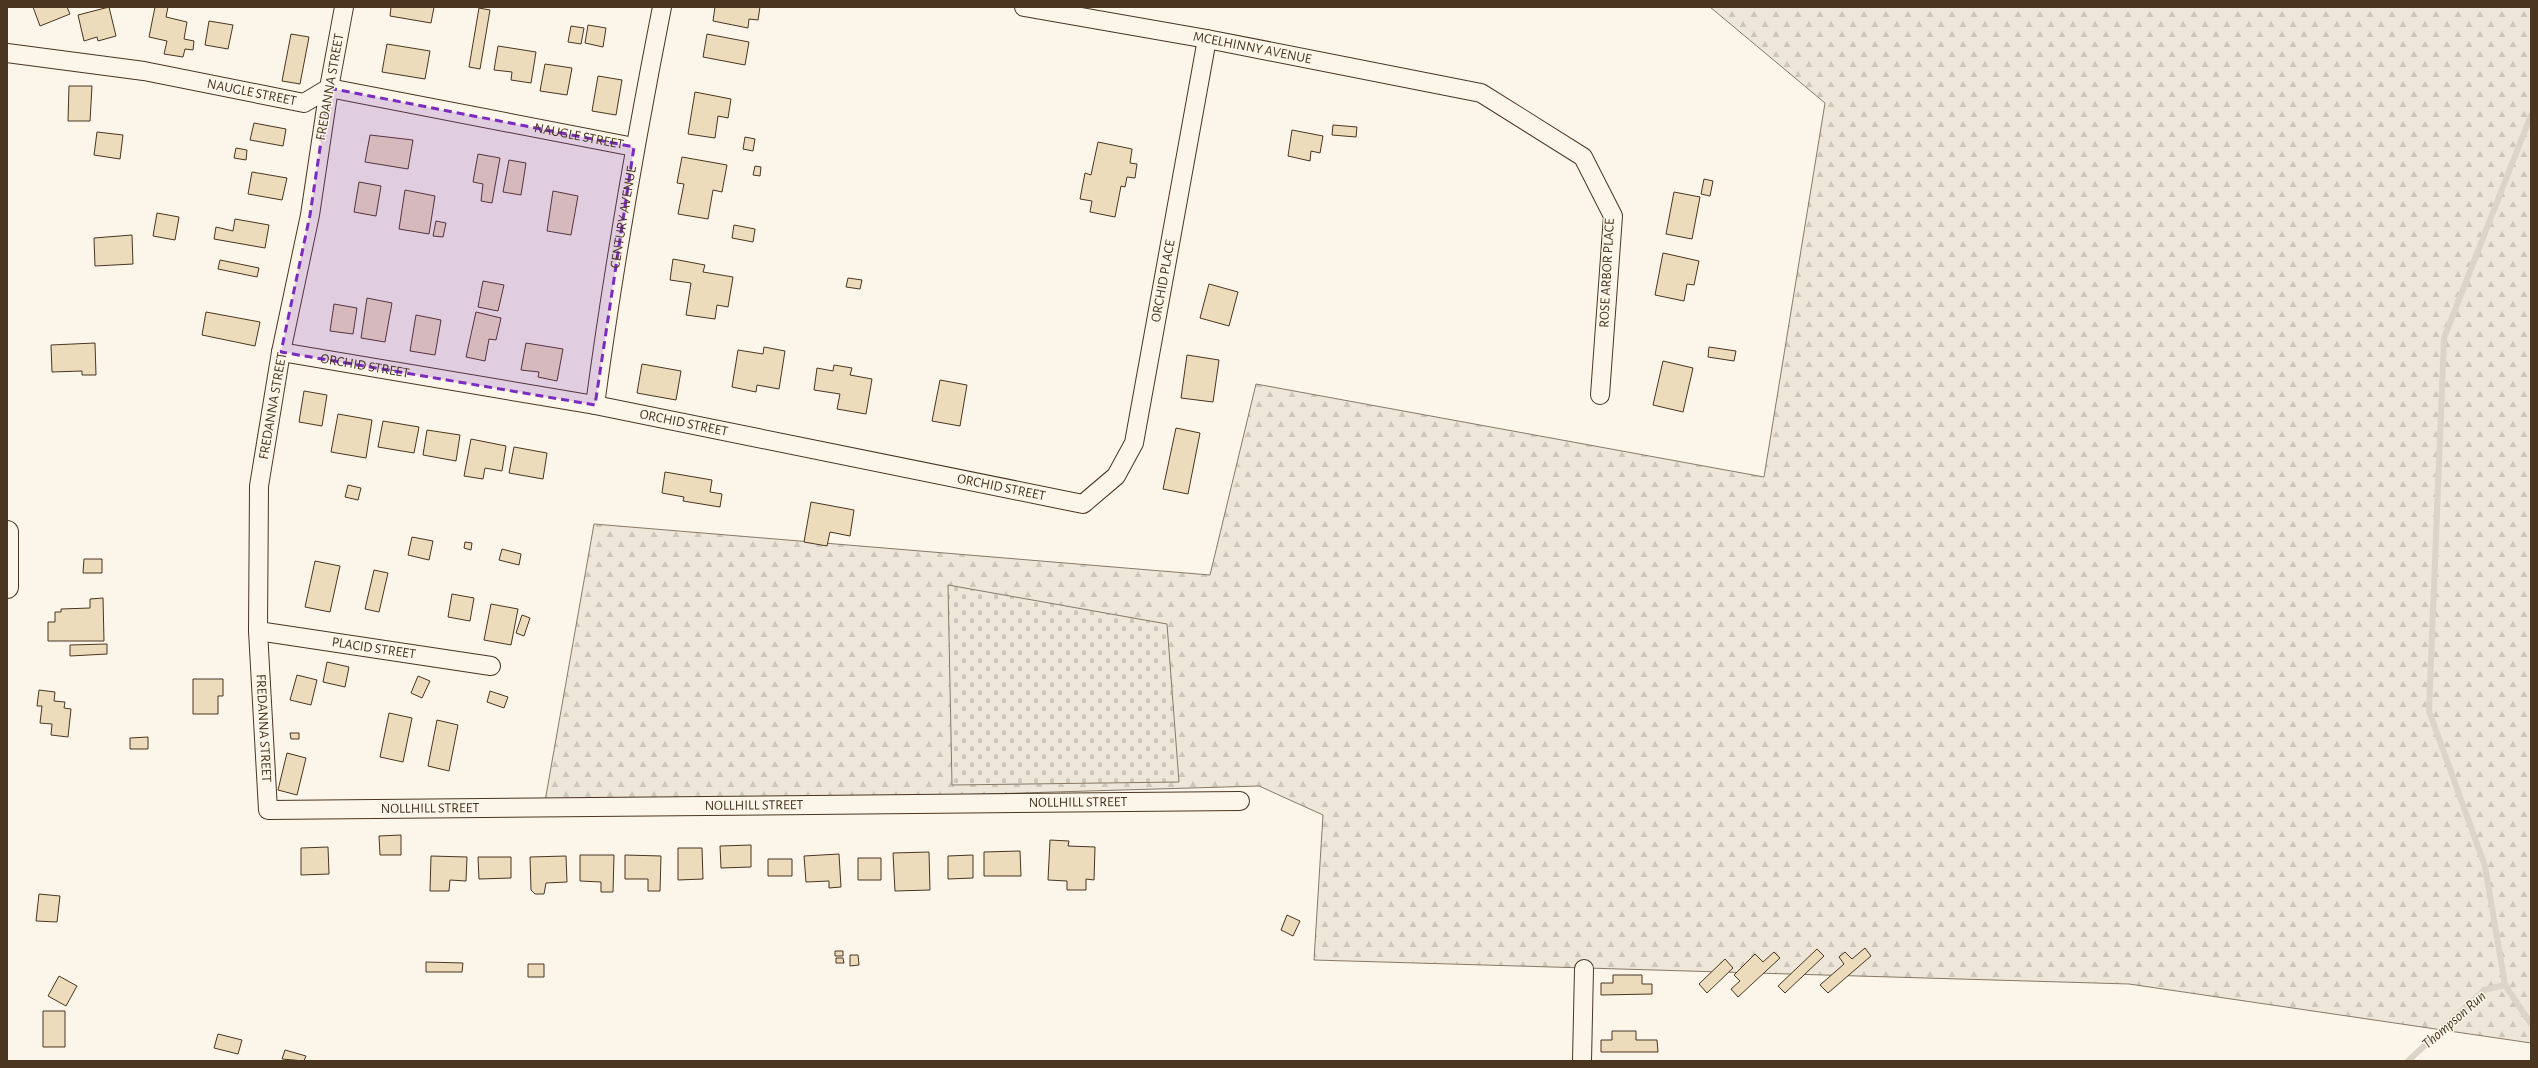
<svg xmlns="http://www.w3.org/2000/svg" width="2538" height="1068" viewBox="0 0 2538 1068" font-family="'Alegreya Sans',sans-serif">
	<defs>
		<pattern id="forest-firs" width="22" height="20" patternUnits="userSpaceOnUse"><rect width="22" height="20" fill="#ede6d9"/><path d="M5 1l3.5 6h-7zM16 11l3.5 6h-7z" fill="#cdc6ba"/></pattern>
		<pattern id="cemetery-stones" width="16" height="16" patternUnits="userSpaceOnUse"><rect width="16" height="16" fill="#ede6d9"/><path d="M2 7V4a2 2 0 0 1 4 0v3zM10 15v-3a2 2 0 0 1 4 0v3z" fill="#cdc6ba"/></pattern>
	</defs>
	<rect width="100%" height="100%" fill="#fbf6e9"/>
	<!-- forest -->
	<path fill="url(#forest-firs)" stroke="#887966" d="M 1710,7 L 2531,7 L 2531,1043 L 2129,984 L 1314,960 L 1323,815 L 1259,786 L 544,807 L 594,524 L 1210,575 L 1256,384 L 1764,477 L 1825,103 Z"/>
	<!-- cemetery -->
	<path fill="url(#cemetery-stones)" stroke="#887966" d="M 948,585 L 1167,624 L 1179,782 L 952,785 Z"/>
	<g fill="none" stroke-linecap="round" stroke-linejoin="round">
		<!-- stream -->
		<path stroke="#dcd4c6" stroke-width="6" d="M 2505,985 L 2485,866 L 2429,711 L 2444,338 L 2531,115
			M 2408,1061 L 2484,990 L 2505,985 L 2531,1024"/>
	</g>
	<!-- building -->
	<path fill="#ecdcbc" stroke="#4a3520" d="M 33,7 L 67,7 L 70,14 L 40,26 Z
		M 109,7 L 116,36 L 98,41 L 97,37 L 84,41 L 78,15 Z
		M 155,7 L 168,7 L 166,17 L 187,22 L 184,39 L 194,41 L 193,50 L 185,49 L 183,57 L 164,54 L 167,41 L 149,37 Z
		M 391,7 L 434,7 L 431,23 L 390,16 Z
		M 715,7 L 760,7 L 758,20 L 749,19 L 748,28 L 713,21 Z
		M 479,8 L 490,10 L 480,69 L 469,67 Z
		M 209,21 L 233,25 L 228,49 L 205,45 Z
		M 588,25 L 606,28 L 603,47 L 585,43 Z
		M 571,26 L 584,28 L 581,44 L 568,42 Z
		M 291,34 L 309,37 L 300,84 L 282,81 Z
		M 707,34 L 749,42 L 745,65 L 703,57 Z
		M 387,44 L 430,51 L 425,79 L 382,72 Z
		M 498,46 L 536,52 L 531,83 L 511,80 L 512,72 L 494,70 Z
		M 545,64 L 572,68 L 567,95 L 540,91 Z
		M 598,76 L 622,80 L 616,115 L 592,111 Z
		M 69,86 L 92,86 L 90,121 L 68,121 Z
		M 695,92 L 731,99 L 728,118 L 718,116 L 715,138 L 688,134 Z
		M 254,123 L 286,129 L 283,146 L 250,140 Z
		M 1333,125 L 1357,127 L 1356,137 L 1332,135 Z
		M 1292,130 L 1323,136 L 1320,153 L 1311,151 L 1310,161 L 1288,156 Z
		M 97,132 L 123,135 L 120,159 L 94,155 Z
		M 370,135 L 413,140 L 408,169 L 365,162 Z
		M 745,137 L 755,139 L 753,151 L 743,149 Z
		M 1098,142 L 1132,149 L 1130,163 L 1137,164 L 1135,178 L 1127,177 L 1125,187 L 1121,186 L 1115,217 L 1090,212 L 1092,201 L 1080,199 L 1085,173 L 1091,175 Z
		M 236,148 L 247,150 L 246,160 L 234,158 Z
		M 478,154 L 500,158 L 492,203 L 481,201 L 483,184 L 473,182 Z
		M 682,157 L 727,165 L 722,192 L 713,190 L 708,219 L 678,214 L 684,184 L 677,183 Z
		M 509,160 L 526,163 L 521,195 L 503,192 Z
		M 755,166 L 761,167 L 760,176 L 753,175 Z
		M 252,172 L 287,178 L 282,200 L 248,194 Z
		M 1704,179 L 1713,181 L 1710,196 L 1701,194 Z
		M 359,182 L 381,186 L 376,216 L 354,212 Z
		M 405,190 L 435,196 L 429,234 L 399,229 Z
		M 553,191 L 578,196 L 571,235 L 547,231 Z
		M 1674,192 L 1700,197 L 1692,239 L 1666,234 Z
		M 157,213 L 179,217 L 175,240 L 153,236 Z
		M 235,219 L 269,225 L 265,248 L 214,239 L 216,227 L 233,231 Z
		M 436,221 L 446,223 L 443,237 L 433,236 Z
		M 734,225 L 755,229 L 753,242 L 732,238 Z
		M 132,235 L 133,264 L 95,266 L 94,238 Z
		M 1663,253 L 1699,261 L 1694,285 L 1687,284 L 1684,301 L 1655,295 Z
		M 673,259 L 705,265 L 703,272 L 733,277 L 728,307 L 717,305 L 715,319 L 686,315 L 691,283 L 670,280 Z
		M 220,260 L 259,268 L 257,277 L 218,269 Z
		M 848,278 L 862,280 L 860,289 L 846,287 Z
		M 483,281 L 504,285 L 498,311 L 478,307 Z
		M 1209,284 L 1238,292 L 1229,326 L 1200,318 Z
		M 367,298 L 392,303 L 385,342 L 361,338 Z
		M 334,304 L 357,308 L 353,334 L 330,331 Z
		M 206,312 L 260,322 L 255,346 L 202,335 Z
		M 476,312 L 501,318 L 496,340 L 489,339 L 485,361 L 466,357 Z
		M 416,315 L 441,320 L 435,355 L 410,351 Z
		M 95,343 L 96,375 L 82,375 L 82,371 L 52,372 L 51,345 Z
		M 526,343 L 563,349 L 557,381 L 538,377 L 539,372 L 521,370 Z
		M 764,347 L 785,351 L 779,389 L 757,385 L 756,392 L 732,387 L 738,350 L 763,354 Z
		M 1709,347 L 1736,351 L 1734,361 L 1708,357 Z
		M 1187,355 L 1219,360 L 1213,402 L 1181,398 Z
		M 1663,361 L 1693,368 L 1683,412 L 1653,405 Z
		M 642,364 L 681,371 L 676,400 L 637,393 Z
		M 834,365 L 852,368 L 850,375 L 872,379 L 866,414 L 837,409 L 840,394 L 814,390 L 817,368 L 833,371 Z
		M 940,380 L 967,385 L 960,426 L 932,421 Z
		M 304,391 L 327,395 L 322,426 L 299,422 Z
		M 338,414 L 372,420 L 366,458 L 331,452 Z
		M 383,421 L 419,427 L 414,453 L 378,447 Z
		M 1176,428 L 1200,433 L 1188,494 L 1163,489 Z
		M 427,430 L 460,435 L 456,461 L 423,455 Z
		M 471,439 L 506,446 L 502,471 L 485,468 L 483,479 L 464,476 Z
		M 514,447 L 547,453 L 543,479 L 509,473 Z
		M 665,472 L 712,480 L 710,492 L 722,494 L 720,507 L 683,501 L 684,497 L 662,493 Z
		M 348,485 L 361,488 L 358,500 L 345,497 Z
		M 811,502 L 854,510 L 850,536 L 830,532 L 827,546 L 804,542 Z
		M 412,537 L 433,541 L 429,560 L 408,555 Z
		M 465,542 L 472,543 L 471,550 L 464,548 Z
		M 502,549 L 521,554 L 519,565 L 499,560 Z
		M 84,559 L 102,559 L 102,573 L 83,573 Z
		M 315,561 L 340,566 L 330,612 L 305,607 Z
		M 374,570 L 388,573 L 379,612 L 365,609 Z
		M 452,594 L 474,598 L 470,621 L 448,617 Z
		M 103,598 L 104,641 L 48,641 L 48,622 L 55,622 L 55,612 L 61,612 L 61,609 L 90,608 L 90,599 Z
		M 491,604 L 518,609 L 511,645 L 484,640 Z
		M 522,615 L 530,618 L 524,636 L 516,633 Z
		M 107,644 L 107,654 L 70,656 L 70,645 Z
		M 327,662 L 349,667 L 345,687 L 323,682 Z
		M 297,675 L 317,680 L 311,705 L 290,700 Z
		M 418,676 L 430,681 L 422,698 L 411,693 Z
		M 193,679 L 223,679 L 223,696 L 218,696 L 218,714 L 193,714 Z
		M 39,690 L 55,692 L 54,701 L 65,702 L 64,708 L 71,709 L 68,737 L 51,735 L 52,724 L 40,723 L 42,706 L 37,706 Z
		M 490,691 L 508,697 L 504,708 L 487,702 Z
		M 389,713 L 412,718 L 403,762 L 380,757 Z
		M 437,720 L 458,725 L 449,771 L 428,766 Z
		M 290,733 L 299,733 L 299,739 L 291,739 Z
		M 148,737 L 148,749 L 130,749 L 130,738 Z
		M 287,753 L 306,758 L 297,795 L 278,790 Z
		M 401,835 L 401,855 L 380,855 L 379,836 Z
		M 1050,840 L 1069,841 L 1068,846 L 1095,847 L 1094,880 L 1086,879 L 1086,890 L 1067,890 L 1067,881 L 1048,880 Z
		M 751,845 L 751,867 L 721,868 L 720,846 Z
		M 328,847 L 329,874 L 301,875 L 301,848 Z
		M 678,848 L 702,848 L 703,879 L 678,880 Z
		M 1020,851 L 1021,876 L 984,876 L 984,852 Z
		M 929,852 L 930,890 L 895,891 L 893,853 Z
		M 839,854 L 841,887 L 829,888 L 829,881 L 806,882 L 804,856 Z
		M 580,855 L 614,855 L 613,892 L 601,892 L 601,882 L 580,881 Z
		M 625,855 L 661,856 L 660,891 L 648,891 L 648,879 L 625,879 Z
		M 973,855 L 973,878 L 948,879 L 948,856 Z
		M 431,856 L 467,857 L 466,881 L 450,880 L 449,891 L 430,891 Z
		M 566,856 L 567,882 L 546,883 L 544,894 L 535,894 L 531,890 L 530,857 Z
		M 478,857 L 511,857 L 511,878 L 479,879 Z
		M 858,858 L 881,858 L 881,880 L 858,880 Z
		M 768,859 L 792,859 L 792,876 L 768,876 Z
		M 39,894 L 60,896 L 57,922 L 36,921 Z
		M 1287,915 L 1300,921 L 1293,936 L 1281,930 Z
		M 1865,948 L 1871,956 L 1828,993 L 1820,985 L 1844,964 L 1839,957 L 1845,952 L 1852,959 Z
		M 1817,949 L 1824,956 L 1785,993 L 1778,986 Z
		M 835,951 L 843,951 L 843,956 L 835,956 Z
		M 1774,952 L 1780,958 L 1738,997 L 1731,989 L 1740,981 L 1734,975 L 1755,954 L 1763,962 Z
		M 850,955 L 858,955 L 859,965 L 850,966 Z
		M 836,958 L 843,958 L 844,963 L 836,963 Z
		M 1725,959 L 1733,968 L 1707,993 L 1699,984 Z
		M 426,962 L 463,963 L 462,972 L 426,972 Z
		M 528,964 L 544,964 L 544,977 L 528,977 Z
		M 1613,975 L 1642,975 L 1642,984 L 1652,984 L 1652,994 L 1601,995 L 1601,983 L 1613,983 Z
		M 59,976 L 77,986 L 66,1006 L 48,996 Z
		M 43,1011 L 65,1011 L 65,1047 L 43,1047 Z
		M 1612,1031 L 1636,1031 L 1636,1040 L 1657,1040 L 1658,1052 L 1601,1052 L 1601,1040 L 1612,1040 Z
		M 218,1034 L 242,1040 L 238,1054 L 214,1048 Z
		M 285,1050 L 306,1056 L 304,1061 L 282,1059 Z"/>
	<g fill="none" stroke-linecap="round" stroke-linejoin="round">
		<defs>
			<g id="street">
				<path id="s1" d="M 344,7 L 329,88 L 310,215 L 281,352 L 259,486 L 258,631 L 268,810 L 1240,801"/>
				<path id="s2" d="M 1024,7 L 1207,39 L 1481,93 L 1583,157 L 1613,216 L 1600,395"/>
				<path id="s3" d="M 7,53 L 144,71 L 304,103 L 329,88 L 634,147"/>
				<path id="s4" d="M 281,352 L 595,405 L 1083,504 L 1116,476 L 1134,443 L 1207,39"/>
				<path id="s5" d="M 595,405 C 613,271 636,139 662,7"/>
				<path id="s6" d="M 258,631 L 491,666"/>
				<path d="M 1582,1061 L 1584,969"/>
			</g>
			<path id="secondary" d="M 7,532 L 7,587"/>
		</defs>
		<!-- street casing -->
		<use href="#street" stroke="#4a3520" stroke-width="20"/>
		<!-- secondary casing -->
		<use href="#secondary" stroke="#4a3520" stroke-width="24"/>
		<!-- street -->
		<use href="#street" stroke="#fbf6e9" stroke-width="18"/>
		<!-- secondary -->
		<use href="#secondary" stroke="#fbf6e9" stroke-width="22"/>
	</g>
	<!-- marked area -->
	<path fill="#7b2cbf" fill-opacity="0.2" stroke="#7b2cbf" stroke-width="3" stroke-dasharray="8 5" stroke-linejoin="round" d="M 329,88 L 634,147 L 595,405 L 281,352 L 310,215 Z"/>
	<g text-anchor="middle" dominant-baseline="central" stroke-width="3" stroke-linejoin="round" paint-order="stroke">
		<!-- street labels -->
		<g font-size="14" fill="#4a3520" stroke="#fbf6e9">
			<text stroke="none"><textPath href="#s2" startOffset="232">MCELHINNY AVENUE</textPath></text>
			<text transform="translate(330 87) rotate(-80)">FREDANNA STREET</text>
			<text stroke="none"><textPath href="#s3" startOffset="248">NAUGLE STREET</textPath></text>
			<text stroke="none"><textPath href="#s3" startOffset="585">NAUGLE STREET</textPath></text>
			<text stroke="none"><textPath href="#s5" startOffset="190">CENTURY AVENUE</textPath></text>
			<text transform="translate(1607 273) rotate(-87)">ROSE ARBOR PLACE</text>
			<text stroke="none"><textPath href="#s4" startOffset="1062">ORCHID PLACE</textPath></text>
			<text stroke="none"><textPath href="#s4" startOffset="85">ORCHID STREET</textPath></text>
			<text transform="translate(273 406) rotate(-80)">FREDANNA STREET</text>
			<text stroke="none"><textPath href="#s4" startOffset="409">ORCHID STREET</textPath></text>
			<text stroke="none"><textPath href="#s4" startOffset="733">ORCHID STREET</textPath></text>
			<text stroke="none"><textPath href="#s6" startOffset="117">PLACID STREET</textPath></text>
			<text stroke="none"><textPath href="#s1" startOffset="729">FREDANNA STREET</textPath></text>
			<text stroke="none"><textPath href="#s1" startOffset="1621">NOLLHILL STREET</textPath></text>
			<text stroke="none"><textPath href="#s1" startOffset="1297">NOLLHILL STREET</textPath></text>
			<text stroke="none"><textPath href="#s1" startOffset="973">NOLLHILL STREET</textPath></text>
		</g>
		<!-- water labels -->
		<g font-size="15" font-style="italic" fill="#4a3520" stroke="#fbf6e9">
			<text transform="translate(2454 1020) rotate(-41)">Thompson Run</text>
		</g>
	</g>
	<!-- border -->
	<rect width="2538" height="1068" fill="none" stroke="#4a3520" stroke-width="16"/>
</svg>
